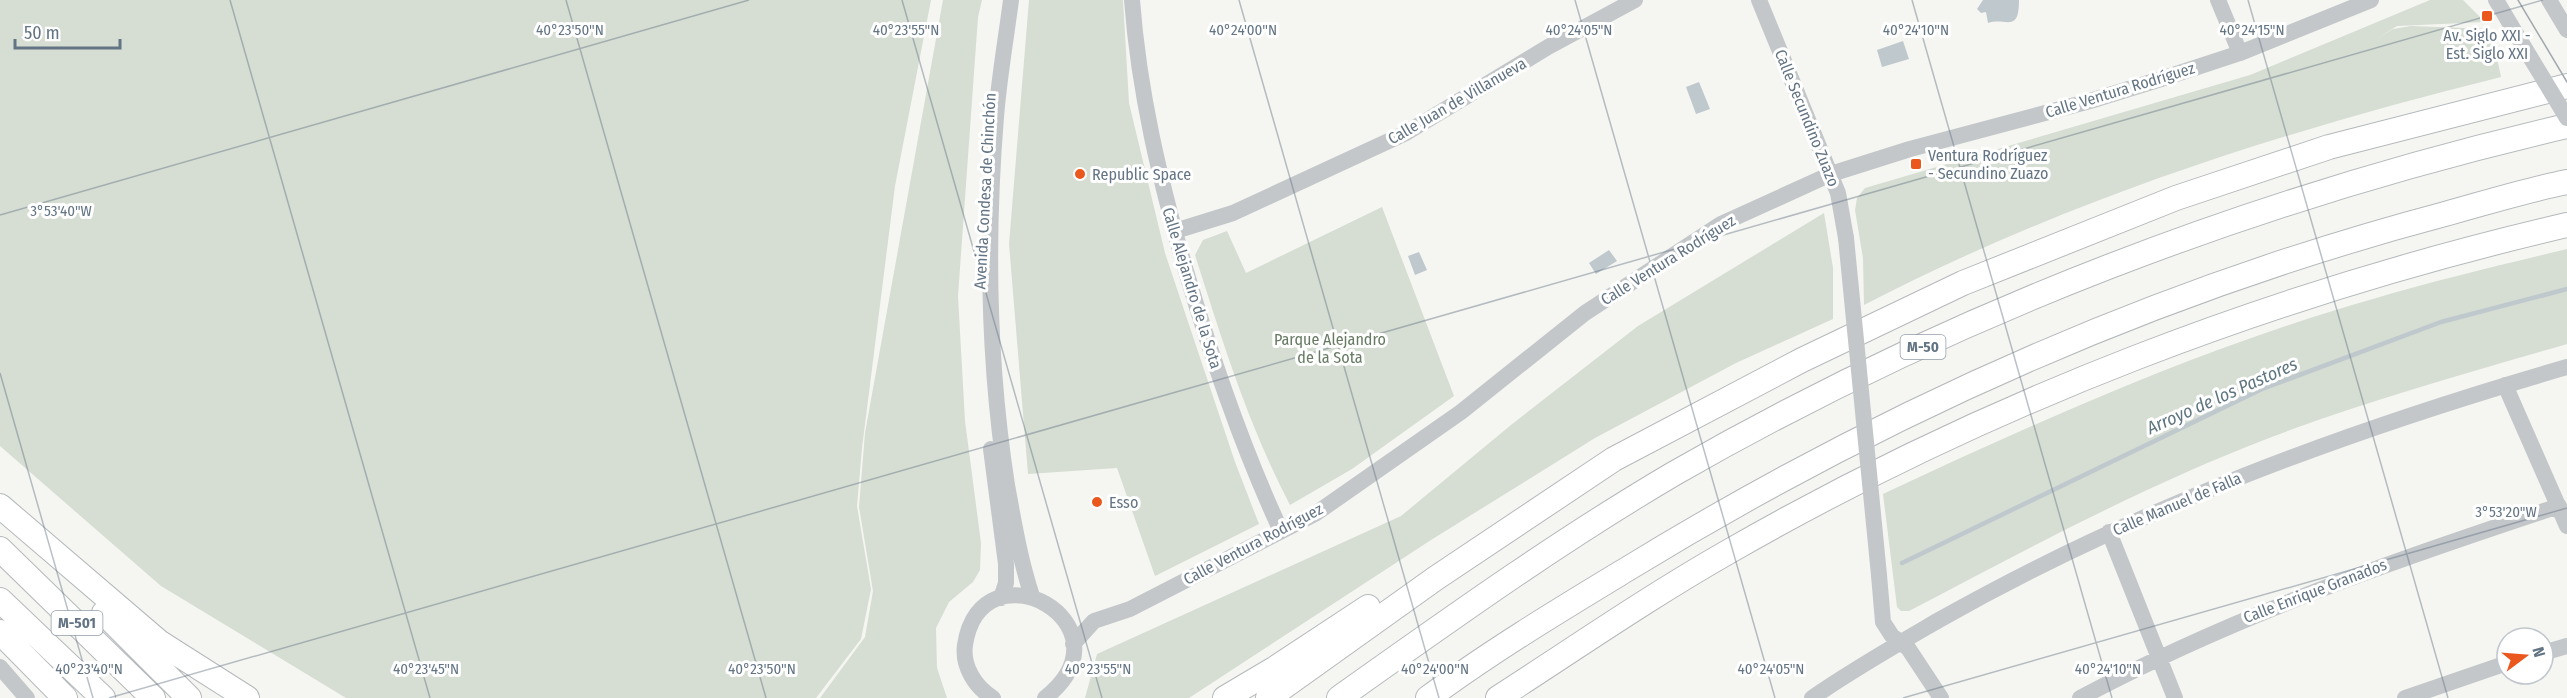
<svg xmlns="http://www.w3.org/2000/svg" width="2567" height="698" viewBox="0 0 2567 698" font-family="'Fira Sans Condensed',sans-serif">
	<rect width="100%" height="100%" fill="#f5f6f1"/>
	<!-- green -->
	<path fill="#d6ddd2" d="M 0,0 L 931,0 L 895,186 L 862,448 L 857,506 L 871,589 L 861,639 L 816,698 L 346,698 L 161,586 L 0,446 Z
		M 943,0 L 982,0 L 978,17 L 958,296 L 965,421 L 981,543 L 980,570 L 973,582 L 949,602 L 936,628 L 937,668 L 947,698 L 820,698 L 865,637 L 873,591 L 859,507 L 865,433 Z
		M 1029,0 L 1123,0 L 1129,103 L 1165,253 L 1235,462 L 1259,524 L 1155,576 L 1117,468 L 1028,474 L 1009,244 Z
		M 2430,0 L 2463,0 L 2485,22 L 2397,26 L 2373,41 L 2393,29 L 2411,26 L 2491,29 L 2501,77 C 2283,131 2064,201 1864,305 L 1863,258 L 1855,210 L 1857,198 L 1865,188 L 2250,75 Z
		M 1382,207 L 1454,396 L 1352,469 L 1290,505 C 1248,425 1222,340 1195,255 L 1203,240 L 1227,231 L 1246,273 Z
		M 1824,213 L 1833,268 L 1833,319 L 1736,363 L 1595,438 L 1431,540 L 1189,698 L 1085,698 L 1097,654 L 1401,516 L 1511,425 L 1638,326 Z
		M 2567,249 L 2567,344 C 2467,373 2366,401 2269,438 C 2144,486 2027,549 1909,611 L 1901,611 L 1897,607 L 1883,494 C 2041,420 2204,347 2373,299 C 2437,280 2502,265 2567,249 Z"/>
	<!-- water -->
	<path fill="#bec8cd" d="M 1983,0 L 2019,0 C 2019,34 2006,17 1988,23 L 1986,12 L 1981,13 L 1977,9 Z
		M 1903,41 L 1909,59 L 1882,67 L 1877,50 Z
		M 1699,82 L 1710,109 L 1696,114 L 1686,87 Z
		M 1609,250 L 1617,261 L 1596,274 L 1589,263 Z
		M 1419,252 L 1427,270 L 1415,275 L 1408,256 Z"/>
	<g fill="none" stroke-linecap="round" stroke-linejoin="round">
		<!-- stream -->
		<path stroke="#bec8cd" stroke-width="4.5" d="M 1902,563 L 2262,389 L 2441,322 L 2567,289"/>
		<defs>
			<path id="highway" d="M 0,506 L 159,642 L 247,698
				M 0,549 L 153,698
				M 0,600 L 103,698
				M 104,613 L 189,698
				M 0,632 L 65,698
				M 1225,698 L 1274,669 L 1368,607
				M 1268,698 L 1436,578 L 1614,459 L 1802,360 L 1963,283 L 2176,198 L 2329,147 L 2567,86
				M 1339,698 C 1449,620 1559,541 1675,473 C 1952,314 2256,198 2567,126
				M 1428,698 C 1490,652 1558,611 1624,571 C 1880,414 2154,291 2445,214 C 2485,203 2526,190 2567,182
				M 1498,698 C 1574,649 1649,597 1728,552 C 1989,402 2274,293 2567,225"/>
		</defs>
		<!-- highway casing -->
		<use href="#highway" stroke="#b5b9bc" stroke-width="26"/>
		<!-- minor -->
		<path stroke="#c3c7ca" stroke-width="16" d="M 1011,0 C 1006,39 999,78 996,117 C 986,241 988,363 1007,485 C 1014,523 1020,560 1032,596
			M 1132,0 C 1139,93 1160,181 1186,271 C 1212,359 1242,447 1281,531
			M 1759,0 L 1838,193 L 1846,238
			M 2218,0 L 2240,53
			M 2496,0 L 2515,32
			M 2549,0 L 2567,30
			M 1175,231 L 1233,213 L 1406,133 L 1548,47 L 1635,0
			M 2505,385 L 2567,526
			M 991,449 L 1006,564 L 1006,583 L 1001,598
			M 2109,532 L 2175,698
			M 1879,575 L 1883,622 L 1892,636 L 1908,648 L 1941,698
			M 1073,644 L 1094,621 L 1130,609 L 1315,514 L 1461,412 L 1585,313 L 1721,224 L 1831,174 L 1910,149 L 2090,101 L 2161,79 L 2240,53 L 2371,0
			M 2543,653 L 2567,646
			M 0,667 L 27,698
			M 993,698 C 975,687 962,666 965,645 C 981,539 1138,624 1045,698
			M 1812,698 C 1852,670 1896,645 1939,620 C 2137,508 2349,430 2567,367
			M 2080,698 C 2233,616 2395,560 2559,506
			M 2405,698 L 2507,663"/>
		<!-- highway -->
		<use href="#highway" stroke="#fff" stroke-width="24"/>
		<!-- tram -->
		<path stroke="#a3a9af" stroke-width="1.5" d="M 2518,0 L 2567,82"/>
		<!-- minor-bridge -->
		<path stroke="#c3c7ca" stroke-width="16" d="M 2515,32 L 2567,118
			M 1846,238 L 1879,575"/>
	</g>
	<!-- ticks -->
	<path fill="none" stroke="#637484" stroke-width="1.5" stroke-opacity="0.45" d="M 230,0 L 430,698M 566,0 L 766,698M 902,0 L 1102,698M 1239,0 L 1439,698M 1575,0 L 1775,698M 1912,0 L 2112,698M 2248,0 L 2448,698M 0,215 L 749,0M 0,373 L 93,698M 109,698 L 2543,0M 1903,698 L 2567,508"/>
	<!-- markers -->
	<g fill="#ea581d" stroke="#fff" stroke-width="2">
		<rect x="2481" y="10" width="12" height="12" rx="3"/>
		<rect x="1910" y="158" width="12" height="12" rx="3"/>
		<circle cx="1080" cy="174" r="6"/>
		<circle cx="1097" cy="502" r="6"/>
	</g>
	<g text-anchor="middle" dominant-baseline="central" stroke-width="6" stroke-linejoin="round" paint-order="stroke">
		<!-- shield labels -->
		<g fill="#fff" stroke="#929ea9" stroke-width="1.5">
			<rect x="1900.5" y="335" width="45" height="24" rx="4.5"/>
			<rect x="51.5" y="611" width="51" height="24" rx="4.5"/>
		</g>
		<g font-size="15" font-weight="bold" fill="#637484">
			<text x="1923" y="347">M-50</text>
			<text x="77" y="623">M-501</text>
		</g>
		<!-- poi labels -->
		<g font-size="16" fill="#637484" stroke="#fff" text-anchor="start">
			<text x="2487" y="35" text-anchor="middle">Av. Siglo XXI -<tspan x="2487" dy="18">Est. Siglo XXI</tspan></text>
			<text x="1928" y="155">Ventura Rodríguez<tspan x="1928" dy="18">- Secundino Zuazo</tspan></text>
			<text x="1092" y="174">Republic Space</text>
			<text x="1109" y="502">Esso</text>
		</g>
		<!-- street labels -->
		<g font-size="16" fill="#637484" stroke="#fff">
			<text transform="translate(2120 90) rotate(-17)">Calle Ventura Rodríguez</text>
			<text transform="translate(1457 101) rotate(-30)">Calle Juan de Villanueva</text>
			<text transform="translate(1807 118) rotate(68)">Calle Secundino Zuazo</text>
			<text transform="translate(985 191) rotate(-87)">Avenida Condesa de Chinchón</text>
			<text transform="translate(1668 260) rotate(-32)">Calle Ventura Rodríguez</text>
			<text transform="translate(1192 288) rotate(73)">Calle Alejandro de la Sota</text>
			<text transform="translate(2177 504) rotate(-23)">Calle Manuel de Falla</text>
			<text transform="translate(1253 544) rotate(-28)">Calle Ventura Rodríguez</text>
			<text transform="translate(2315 591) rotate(-21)">Calle Enrique Granados</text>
		</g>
		<!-- park labels -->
		<g font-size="16" fill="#667b62" stroke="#fff">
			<text x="1330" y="339">Parque Alejandro<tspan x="1330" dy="18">de la Sota</tspan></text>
		</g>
		<!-- water labels -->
		<g font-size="18" font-style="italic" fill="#5f7681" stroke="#fff">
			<text transform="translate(2222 396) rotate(-24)">Arroyo de los Pastores</text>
		</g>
	</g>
	<g font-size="15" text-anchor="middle" fill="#637484" stroke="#fff" stroke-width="6" stroke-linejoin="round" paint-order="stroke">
		<text x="570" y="35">40°23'50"N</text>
		<text x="906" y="35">40°23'55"N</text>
		<text x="1243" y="35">40°24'00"N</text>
		<text x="1579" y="35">40°24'05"N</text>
		<text x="1916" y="35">40°24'10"N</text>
		<text x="2252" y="35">40°24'15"N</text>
		<text x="61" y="216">3°53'40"W</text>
		<text x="2506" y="517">3°53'20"W</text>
		<text x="89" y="674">40°23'40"N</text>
		<text x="426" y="674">40°23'45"N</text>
		<text x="762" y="674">40°23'50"N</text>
		<text x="1098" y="674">40°23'55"N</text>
		<text x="1435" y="674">40°24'00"N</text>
		<text x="1771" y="674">40°24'05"N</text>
		<text x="2108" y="674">40°24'10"N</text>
	</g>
	<!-- north arrow -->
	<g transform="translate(2525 656) rotate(74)"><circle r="28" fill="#ffffff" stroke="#c1c7ce" stroke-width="1.5"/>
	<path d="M0-4.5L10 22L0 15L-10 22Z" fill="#ea581d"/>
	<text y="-9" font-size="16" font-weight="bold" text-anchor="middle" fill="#637484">N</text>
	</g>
	<!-- scale -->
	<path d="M15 39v9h105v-9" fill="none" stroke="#637484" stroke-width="3"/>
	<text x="24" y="39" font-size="18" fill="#637484" stroke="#ffffff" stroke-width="4.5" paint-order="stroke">50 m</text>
</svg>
